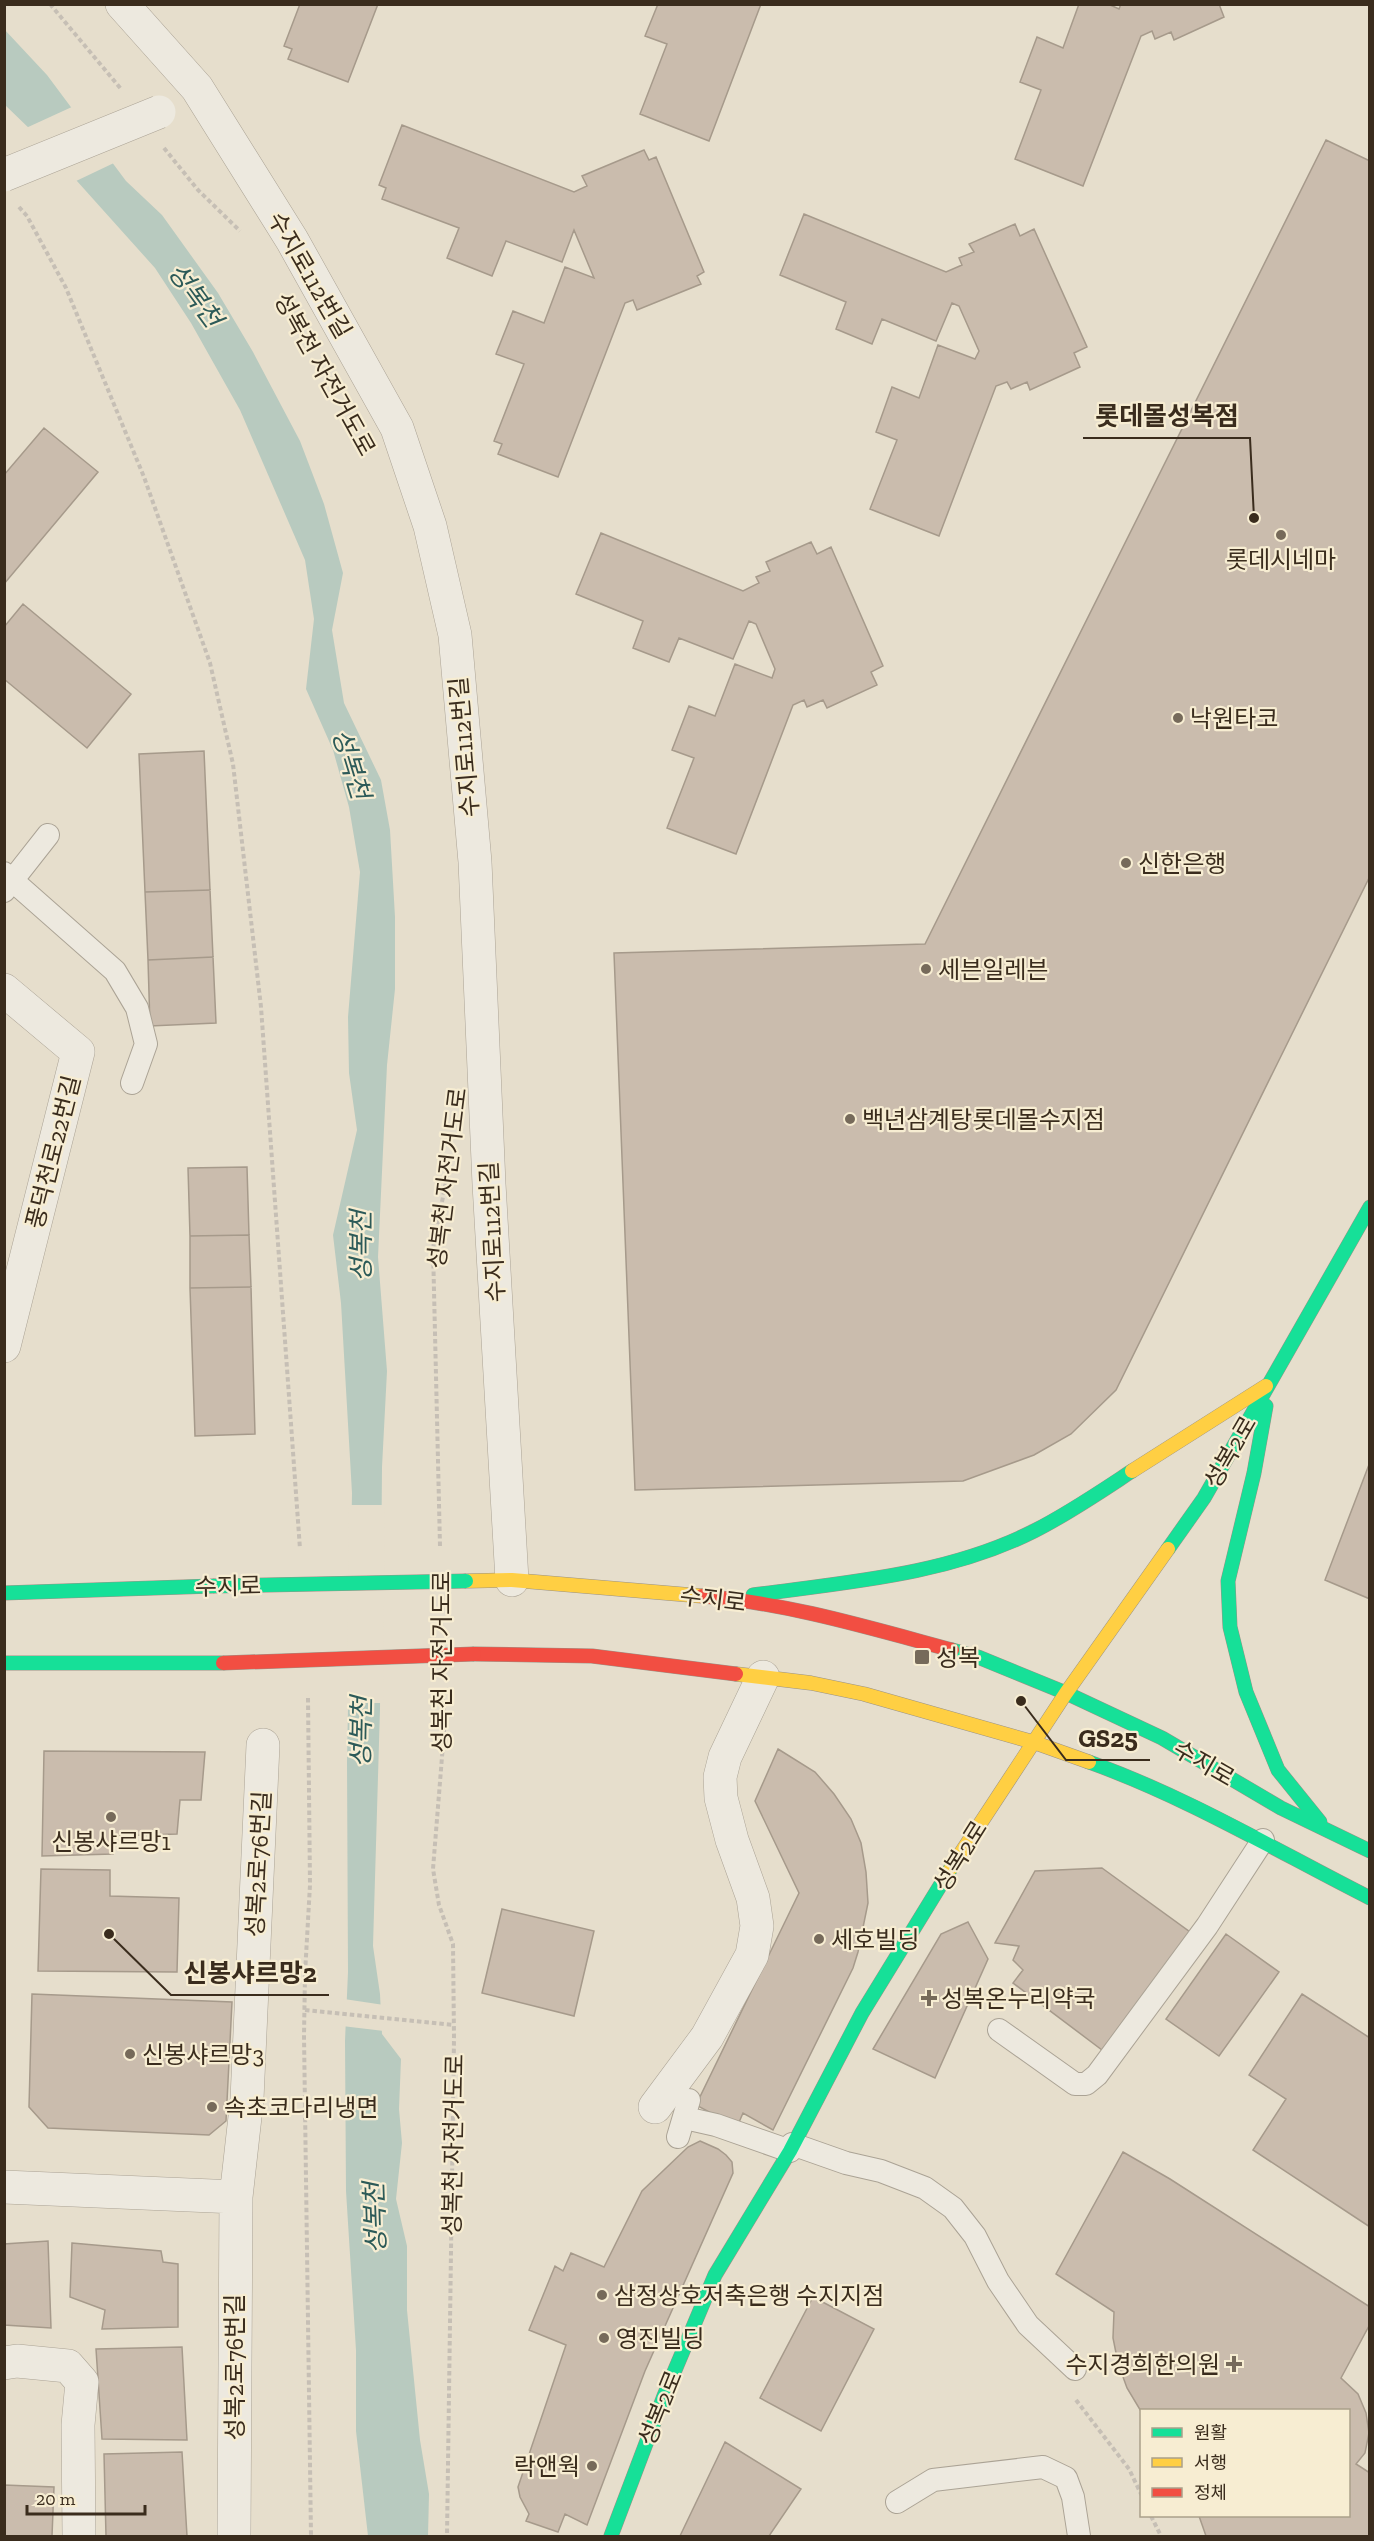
<svg xmlns="http://www.w3.org/2000/svg" width="1374" height="2541" viewBox="0 0 1374 2541" font-family="'Zilla Slab','Noto Sans KR',serif">
	<rect width="100%" height="100%" fill="#e6decc"/>
	<!-- water -->
	<path fill="#b8cabf" d="M 4,29 L 47,75 L 126,181 L 162,215 L 218,293 L 253,352 L 300,441 L 324,504 L 343,573 L 332,630 L 344,703 L 381,780 L 390,830 L 395,917 L 395,989 L 387,1065 L 378,1257 L 387,1371 L 382,1467 L 380,1709 L 373,1946 L 380,1994 L 382,2034 L 401,2059 L 399,2109 L 402,2143 L 396,2199 L 407,2246 L 407,2310 L 420,2440 L 429,2494 L 428,2536 L 368,2536 L 356,2431 L 356,2350 L 346,2191 L 345,2041 L 348,1972 L 347,1762 L 352,1493 L 341,1303 L 333,1235 L 357,1130 L 349,1073 L 348,1017 L 360,872 L 349,807 L 333,750 L 306,689 L 314,619 L 305,560 L 240,410 L 191,323 L 155,268 L 33,132 L 5,105 Z"/>
	<!-- pier -->
	<path fill="#e6decc" d="M 74,106 L 116,162 L 74,182 L 26,128 Z
		M 349,1505 L 385,1505 L 383,1703 L 347,1703 Z
		M 344,1999 L 384,2005 L 384,2031 L 342,2026 Z"/>
	<!-- building -->
	<path fill="#cabcad" stroke="#a69a8b" stroke-width="1.5" d="M 300,4 L 378,4 L 348,82 L 288,59 L 292,49 L 284,46 Z
		M 658,4 L 761,4 L 709,141 L 640,114 L 667,44 L 645,36 Z
		M 1079,4 L 1108,4 L 1119,9 L 1121,4 L 1219,4 L 1224,17 L 1174,40 L 1171,32 L 1155,39 L 1152,31 L 1141,36 L 1083,186 L 1015,159 L 1041,90 L 1020,82 L 1037,37 L 1063,48 Z
		M 402,125 L 574,192 L 587,186 L 582,176 L 644,150 L 649,160 L 656,157 L 704,272 L 697,276 L 701,284 L 637,310 L 633,300 L 625,303 L 558,477 L 498,454 L 502,444 L 494,441 L 524,364 L 496,354 L 513,311 L 544,323 L 565,267 L 594,278 L 574,230 L 562,262 L 506,241 L 492,276 L 447,258 L 459,228 L 382,199 L 386,188 L 379,185 Z
		M 1326,140 L 1370,161 L 1370,876 L 1116,1390 L 1071,1434 L 1034,1455 L 963,1481 L 635,1490 L 614,953 L 925,944 Z
		M 804,214 L 946,272 L 962,265 L 959,258 L 974,252 L 969,244 L 1015,224 L 1020,236 L 1034,229 L 1087,347 L 1074,353 L 1080,367 L 1030,390 L 1027,382 L 1011,389 L 1007,382 L 996,386 L 939,536 L 870,509 L 897,440 L 876,432 L 892,387 L 919,398 L 938,345 L 975,359 L 979,351 L 959,306 L 952,303 L 936,341 L 882,319 L 872,344 L 836,329 L 846,302 L 780,275 Z
		M 44,428 L 98,472 L 4,584 L 4,475 Z
		M 601,533 L 743,591 L 759,583 L 756,577 L 770,571 L 766,562 L 811,542 L 817,554 L 831,547 L 883,666 L 871,672 L 877,685 L 827,708 L 823,700 L 807,707 L 804,700 L 793,705 L 736,854 L 667,828 L 694,758 L 672,750 L 689,706 L 715,716 L 735,664 L 772,678 L 775,669 L 756,624 L 749,621 L 733,659 L 679,638 L 669,662 L 633,648 L 643,621 L 576,594 Z
		M 23,604 L 131,694 L 87,748 L 4,679 L 4,627 Z
		M 204,751 L 210,890 L 145,892 L 139,754 Z
		M 210,890 L 213,957 L 148,960 L 145,892 Z
		M 213,957 L 216,1023 L 150,1026 L 148,960 Z
		M 247,1167 L 249,1235 L 190,1236 L 188,1168 Z
		M 249,1235 L 251,1287 L 190,1288 L 190,1236 Z
		M 251,1287 L 255,1434 L 195,1436 L 190,1288 Z
		M 1370,1462 L 1370,1599 L 1325,1580 Z
		M 778,1749 L 815,1772 L 834,1794 L 851,1819 L 861,1843 L 866,1872 L 868,1903 L 858,1952 L 853,1968 L 773,2130 L 743,2113 L 737,2127 L 696,2105 L 799,1893 L 755,1801 Z
		M 44,1751 L 205,1752 L 201,1800 L 180,1800 L 177,1834 L 112,1836 L 113,1854 L 42,1856 Z
		M 1102,1868 L 1190,1932 L 1102,2050 L 1013,1983 L 1023,1970 L 1013,1960 L 1019,1946 L 995,1943 L 1035,1871 Z
		M 41,1869 L 110,1870 L 110,1896 L 179,1898 L 177,1972 L 38,1971 Z
		M 502,1909 L 594,1931 L 574,2016 L 482,1993 Z
		M 968,1922 L 988,1959 L 935,2078 L 873,2049 L 941,1934 Z
		M 1226,1934 L 1279,1972 L 1219,2056 L 1166,2019 Z
		M 32,1994 L 232,2002 L 226,2121 L 209,2135 L 48,2128 L 29,2107 Z
		M 1302,1994 L 1370,2038 L 1370,2227 L 1253,2150 L 1286,2099 L 1249,2075 Z
		M 700,2141 L 718,2149 L 726,2155 L 732,2162 L 733,2173 L 645,2371 L 587,2525 L 565,2514 L 558,2532 L 526,2521 L 529,2514 L 520,2497 L 518,2487 L 566,2345 L 529,2330 L 555,2266 L 563,2271 L 571,2253 L 604,2267 L 642,2191 L 688,2147 Z
		M 1123,2152 L 1170,2179 L 1370,2307 L 1370,2324 L 1341,2378 L 1358,2394 L 1366,2413 L 1369,2433 L 1365,2453 L 1356,2464 L 1370,2473 L 1370,2536 L 1206,2536 L 1199,2516 L 1348,2516 L 1348,2410 L 1142,2410 L 1142,2413 L 1127,2388 L 1118,2363 L 1113,2338 L 1114,2312 L 1056,2274 Z
		M 48,2241 L 51,2328 L 4,2325 L 4,2244 Z
		M 72,2243 L 161,2251 L 163,2262 L 178,2264 L 178,2327 L 102,2329 L 105,2310 L 70,2297 Z
		M 813,2297 L 874,2329 L 821,2431 L 760,2398 Z
		M 182,2347 L 187,2440 L 102,2439 L 96,2349 Z
		M 725,2442 L 801,2489 L 769,2536 L 680,2536 Z
		M 182,2452 L 187,2536 L 106,2536 L 104,2454 Z
		M 4,2485 L 54,2487 L 52,2536 L 4,2536 Z"/>
	<g fill="none" stroke-linecap="round" stroke-linejoin="round">
		<defs>
			<path id="lane" d="M 4,873 L 115,971 L 137,1008 L 146,1044 L 132,1083
				M 4,891 L 48,835
				M 999,2030 L 1075,2084 L 1086,2084 L 1097,2075 L 1207,1926 L 1263,1840
				M 685,2118 L 716,2125 L 790,2151
				M 678,2137 L 689,2100
				M 792,2144 L 846,2163 L 881,2171 L 925,2188 L 953,2208 L 975,2236 L 998,2281 L 1028,2325 L 1075,2369
				M 897,2502 L 933,2480 L 1043,2467 L 1066,2478 L 1073,2497 L 1079,2536"/>
			<path id="street" d="M 122,4 L 197,88 L 292,240 L 397,428 L 430,526 L 455,635 L 475,862 L 489,1184 L 512,1580
				M 4,990 L 78,1052 L 4,1346
				M 655,2107 L 707,2037 L 752,1955 L 757,1926 L 753,1898 L 732,1840 L 721,1798 L 720,1777 L 725,1757 L 763,1677
				M 4,2187 L 236,2197
				M 4,2363 L 17,2361 L 68,2366 L 82,2382 L 78,2425 L 79,2536
				M 234,2536 L 236,2197 L 247,2099 L 263,1745"/>
			<path id="fast" d="M 1266,1406 L 1254,1473 L 1228,1581 L 1230,1627 L 1246,1692 L 1278,1770 L 1320,1822
				M 1168,1549 L 1204,1498 L 1370,1207
				M 4,1593 L 213,1586
				M 753,1595 C 848,1582 947,1575 1034,1531 C 1068,1514 1100,1492 1132,1471
				M 952,1650 L 978,1657 L 1066,1693 L 1162,1738 L 1281,1808 L 1370,1851
				M 4,1663 L 223,1663
				M 1089,1762 C 1187,1797 1277,1851 1370,1898
				M 611,2536 L 664,2396 L 715,2275 L 790,2151 L 862,2013 L 951,1868"/>
			<path id="slow" d="M 1132,1471 L 1266,1386
				M 466,1581 L 512,1580 L 702,1596
				M 736,1674 L 811,1683 L 864,1694 L 1033,1742 L 1089,1762
				M 951,1868 L 1066,1693 L 1168,1549"/>
			<path id="jam" d="M 702,1596 C 787,1603 870,1628 952,1650
				M 474,1654 L 592,1656 L 736,1674"/>
		</defs>
		<!-- lane casing -->
		<use href="#lane" stroke="#aba395" stroke-width="24"/>
		<!-- street casing -->
		<use href="#street" stroke="#aba395" stroke-width="34"/>
		<!-- fast casing -->
		<use href="#fast" stroke="#9a9286" stroke-width="15"/>
		<!-- slow casing -->
		<use href="#slow" stroke="#9a9286" stroke-width="15"/>
		<!-- jam casing -->
		<use href="#jam" stroke="#9a9286" stroke-width="15"/>
		<!-- path -->
		<path stroke="#c6bfb5" stroke-width="4" stroke-dasharray="4.5 3" stroke-linecap="butt" d="M 50,4 L 121,89
			M 164,148 L 198,190 L 240,231
			M 19,207 L 27,216 L 66,288 L 144,477 L 210,663 L 233,764 L 261,1007 L 300,1549
			M 440,1546 L 433,1248 L 449,1166
			M 443,1692 L 444,1732 L 433,1869 L 439,1905 L 453,1944 L 454,2038 L 447,2536
			M 308,1698 L 310,1885 L 305,1974 L 304,2036 L 311,2536
			M 305,2010 L 454,2025
			M 1076,2400 L 1129,2469 L 1142,2496
			M 1151,2516 L 1161,2536"/>
		<!-- lane -->
		<use href="#lane" stroke="#ede9df" stroke-width="22"/>
		<!-- street -->
		<use href="#street" stroke="#ede9df" stroke-width="33"/>
		<!-- fast -->
		<use href="#fast" stroke="#16e098" stroke-width="14"/>
		<!-- slow -->
		<use href="#slow" stroke="#ffcf43" stroke-width="14"/>
		<!-- jam -->
		<use href="#jam" stroke="#f24e42" stroke-width="14"/>
		<defs>
			<path id="street-bridge" d="M 4,175 L 159,112"/>
			<path id="fast-bridge" d="M 213,1586 L 466,1581"/>
			<path id="jam-bridge" d="M 223,1663 L 474,1654"/>
		</defs>
		<!-- street-bridge casing -->
		<use href="#street-bridge" stroke="#aba395" stroke-width="34" stroke-linecap="butt"/>
		<!-- fast-bridge casing -->
		<use href="#fast-bridge" stroke="#9a9286" stroke-width="15" stroke-linecap="butt"/>
		<!-- jam-bridge casing -->
		<use href="#jam-bridge" stroke="#9a9286" stroke-width="15" stroke-linecap="butt"/>
		<!-- street-bridge -->
		<use href="#street-bridge" stroke="#ede9df" stroke-width="33"/>
		<!-- fast-bridge -->
		<use href="#fast-bridge" stroke="#16e098" stroke-width="14"/>
		<!-- jam-bridge -->
		<use href="#jam-bridge" stroke="#f24e42" stroke-width="14"/>
	</g>
	<!-- markers -->
	<g fill="#766a5a" stroke="#f7edd2" stroke-width="2">
		<circle cx="1281" cy="535" r="6"/>
		<circle cx="1178" cy="718" r="6"/>
		<circle cx="1126" cy="863" r="6"/>
		<circle cx="926" cy="969" r="6"/>
		<circle cx="850" cy="1119" r="6"/>
		<rect x="914" y="1649" width="16" height="16" rx="3"/>
		<circle cx="111" cy="1817" r="6"/>
		<circle cx="819" cy="1939" r="6"/>
		<path d="M926 1989h6v6h6v6h-6v6h-6v-6h-6v-6h6z"/>
		<circle cx="130" cy="2054" r="6"/>
		<circle cx="212" cy="2107" r="6"/>
		<circle cx="602" cy="2295" r="6"/>
		<circle cx="604" cy="2338" r="6"/>
		<path d="M1231 2355h6v6h6v6h-6v6h-6v-6h-6v-6h6z"/>
		<circle cx="592" cy="2466" r="6"/>
	</g>
	<g text-anchor="middle" dominant-baseline="central" stroke-width="4.5" stroke-linejoin="round" paint-order="stroke">
		<!-- street labels -->
		<g font-size="24" fill="#3a2c1d" stroke="#f7edd2">
			<text transform="translate(310 275) rotate(60)">수지로112번길</text>
			<text transform="translate(325 374) rotate(61)">성복천 자전거도로</text>
			<text transform="translate(464 747) rotate(-95)">수지로112번길</text>
			<text transform="translate(53 1152) rotate(-76)">풍덕천로22번길</text>
			<text transform="translate(447 1178) rotate(-83)">성복천 자전거도로</text>
			<text transform="translate(492 1232) rotate(-93)">수지로112번길</text>
			<text transform="translate(1230 1452) rotate(-60)">성복2로</text>
			<text transform="translate(228 1586) rotate(-1)">수지로</text>
			<text transform="translate(713 1599) rotate(7)">수지로</text>
			<text transform="translate(441 1662) rotate(-90)">성복천 자전거도로</text>
			<text transform="translate(1204 1763) rotate(30)">수지로</text>
			<text transform="translate(960 1856) rotate(-58)">성복2로</text>
			<text transform="translate(258 1864) rotate(-87)">성복2로76번길</text>
			<text transform="translate(453 2145) rotate(-89)">성복천 자전거도로</text>
			<text transform="translate(234 2367) rotate(-90)">성복2로76번길</text>
			<text transform="translate(660 2408) rotate(-68)">성복2로</text>
		</g>
		<!-- poi labels -->
		<g font-size="24" fill="#3a2c1d" stroke="#f7edd2" text-anchor="start">
			<text x="1281" y="559" text-anchor="middle">롯데시네마</text>
			<text x="1190" y="718">낙원타코</text>
			<text x="1138" y="863">신한은행</text>
			<text x="938" y="969">세븐일레븐</text>
			<text x="862" y="1119">백년삼계탕롯데몰수지점</text>
			<text x="936" y="1657">성복</text>
			<text x="111" y="1841" text-anchor="middle">신봉샤르망1</text>
			<text x="831" y="1939">세호빌딩</text>
			<text x="941" y="1998">성복온누리약국</text>
			<text x="142" y="2054">신봉샤르망3</text>
			<text x="224" y="2107">속초코다리냉면</text>
			<text x="614" y="2295">삼정상호저축은행 수지지점</text>
			<text x="616" y="2338">영진빌딩</text>
			<text x="1220" y="2364" text-anchor="end">수지경희한의원</text>
			<text x="580" y="2466" text-anchor="end">락앤웍</text>
		</g>
		<!-- water labels -->
		<g font-size="26" font-style="italic" fill="#2c5a58" stroke="#f7edd2">
			<text transform="translate(195 295) rotate(54)">성복천</text>
			<text transform="translate(351 764) rotate(73)">성복천</text>
			<text transform="translate(361 1246) rotate(-90)">성복천</text>
			<text transform="translate(361 1732) rotate(-89)">성복천</text>
			<text transform="translate(375 2218) rotate(-92)">성복천</text>
		</g>
	</g>
	<!-- callouts -->
	<path fill="none" stroke="#3a2c1d" stroke-width="2" d="M1254 518L1250 438H1083M1021 1701L1066 1760H1150M109 1934L171 1995H329"/>
	<g fill="#3a2c1d" stroke="#f7edd2" stroke-width="2">
		<circle cx="1254" cy="518" r="6"/>
		<circle cx="1021" cy="1701" r="6"/>
		<circle cx="109" cy="1934" r="6"/>
	</g>
	<g font-size="26" text-anchor="middle" font-weight="bold" fill="#3a2c1d" stroke="#f7edd2" stroke-width="4.5" stroke-linejoin="round" paint-order="stroke">
		<text x="1167" y="425">롯데몰성복점</text>
		<text x="1108" y="1747">GS25</text>
		<text x="250" y="1982">신봉샤르망2</text>
	</g>
	<!-- border -->
	<rect width="1374" height="2541" fill="none" stroke="#3a2c1d" stroke-width="12"/>
	<!-- legend -->
	<rect x="1140" y="2409" width="210" height="108" fill="#f7edd2" stroke="#aba08a" stroke-width="1.5"/>
	<rect x="1152" y="2428" width="30" height="9" fill="#16e098" stroke="#aba08a" stroke-width="1.5"/>
	<text x="1194" y="2439" font-size="18" fill="#3a2c1d">원활</text>
	<rect x="1152" y="2458" width="30" height="9" fill="#ffcf43" stroke="#aba08a" stroke-width="1.5"/>
	<text x="1194" y="2469" font-size="18" fill="#3a2c1d">서행</text>
	<rect x="1152" y="2488" width="30" height="9" fill="#f24e42" stroke="#aba08a" stroke-width="1.5"/>
	<text x="1194" y="2499" font-size="18" fill="#3a2c1d">정체</text>
	<!-- scale -->
	<path d="M27 2505v9h118v-9" fill="none" stroke="#3a2c1d" stroke-width="3"/>
	<text x="36" y="2505" font-size="18" fill="#3a2c1d" stroke="#f7edd2" stroke-width="4.5" paint-order="stroke">20 m</text>
</svg>
